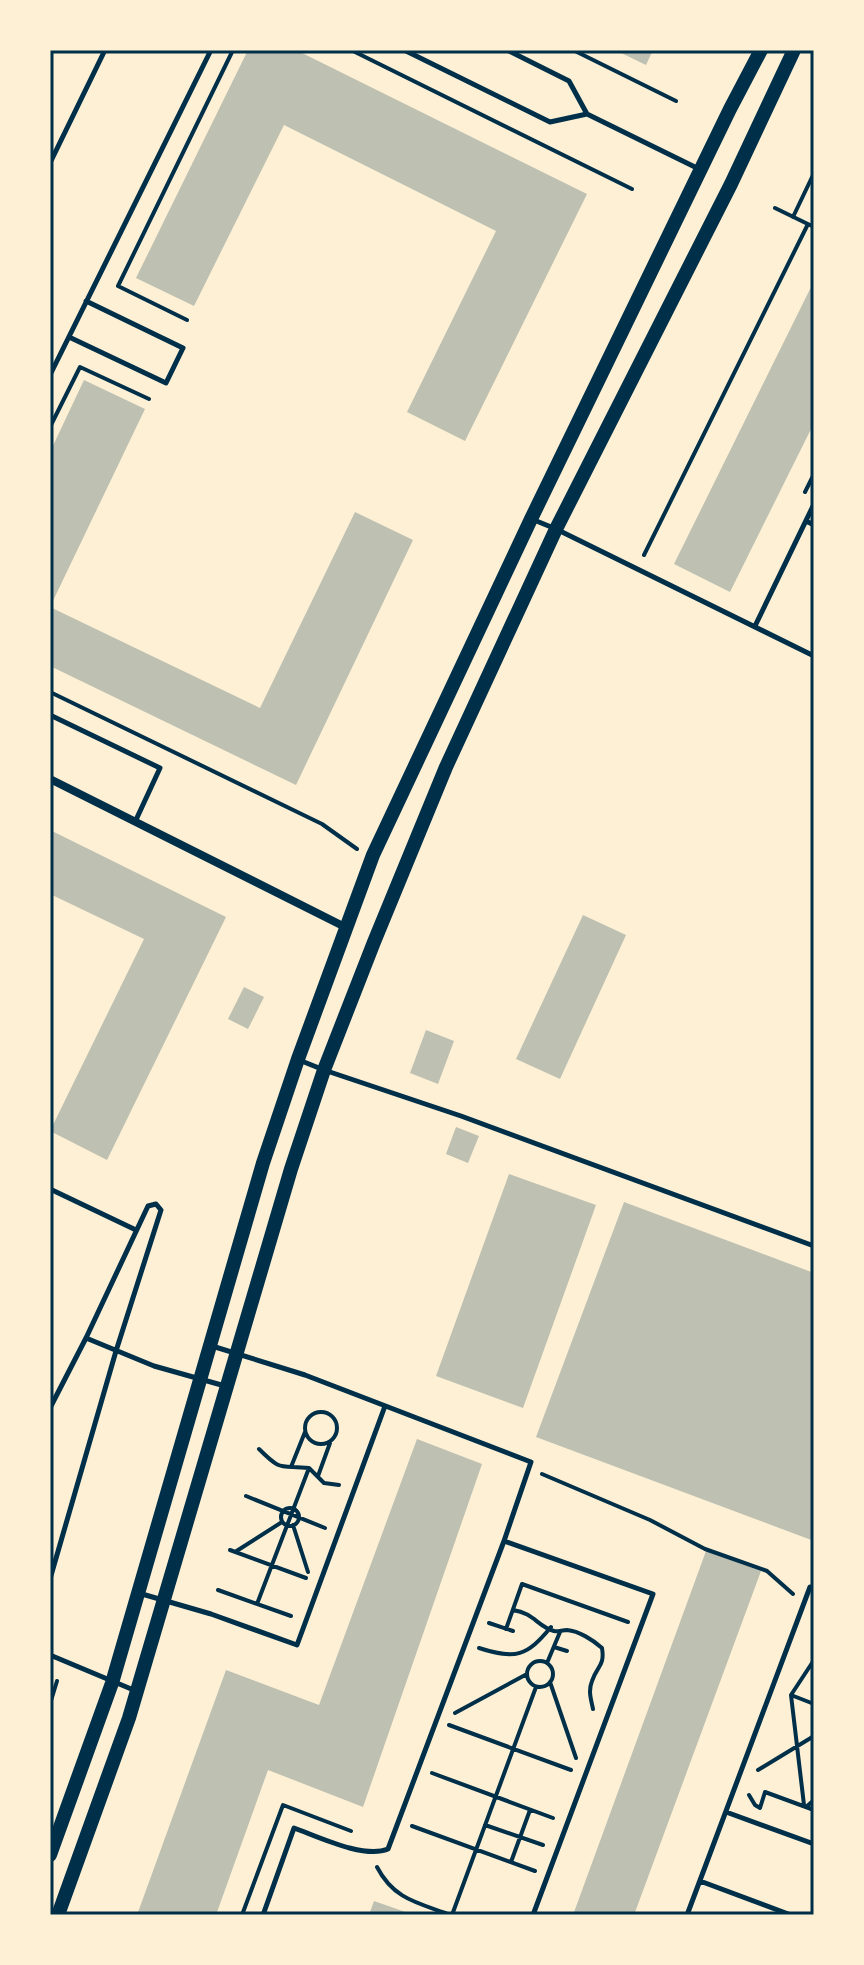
<svg xmlns="http://www.w3.org/2000/svg" width="864" height="1965" viewBox="0 0 864 1965" font-family="'Libre Baskerville',serif">
	<rect width="100%" height="100%" fill="#fdf0d5"/>
	<!-- building -->
	<path fill="#bec0b2" d="M 248,50 L 296,50 L 587,194 L 465,441 L 407,412 L 496,231 L 284,125 L 194,306 L 136,278 Z
		M 615,50 L 653,50 L 646,65 Z
		M 814,281 L 814,423 L 730,592 L 674,564 Z
		M 84,380 L 145,409 L 50,607 L 50,452 Z
		M 355,512 L 413,540 L 296,785 L 50,666 L 50,607 L 260,708 Z
		M 50,830 L 226,917 L 107,1160 L 50,1131 L 144,939 L 50,894 Z
		M 583,915 L 626,935 L 560,1079 L 516,1059 Z
		M 244,987 L 264,997 L 248,1029 L 228,1019 Z
		M 426,1030 L 454,1041 L 438,1084 L 410,1073 Z
		M 456,1127 L 479,1136 L 468,1163 L 446,1154 Z
		M 509,1174 L 596,1205 L 523,1408 L 436,1376 Z
		M 624,1202 L 814,1273 L 814,1541 L 536,1437 Z
		M 417,1439 L 482,1464 L 363,1807 L 268,1770 L 216,1915 L 137,1915 L 226,1670 L 319,1705 Z
		M 706,1551 L 761,1571 L 634,1915 L 573,1915 Z
		M 374,1901 L 414,1915 L 369,1915 Z"/>
	<g fill="none" stroke-linecap="round" stroke-linejoin="round">
		<!-- path -->
		<path stroke="#003049" stroke-width="4" d="M 351,50 L 632,189
			M 573,50 L 676,101
			M 775,208 L 814,227
			M 793,217 L 814,173
			M 187,320 L 118,286 L 233,50
			M 50,427 L 80,367 L 149,399
			M 805,492 L 814,474
			M 644,555 L 808,224
			M 50,692 L 322,824 L 357,849
			M305 1428a16 16 0 1 1 32 0a16 16 0 1 1-32 0Z
			M 259,1449 C 282,1472 279,1465 309,1468 L 324,1483 L 339,1485
			M 291,1467 L 305,1432
			M 542,1474 L 650,1520 L 705,1549 L 767,1571 L 793,1594
			M 318,1476 L 330,1443
			M 246,1496 L 325,1528
			M281 1517a9 9 0 1 1 18 0a9 9 0 1 1-18 0Z
			M 293,1525 L 308,1572
			M 230,1550 L 306,1578
			M 235,1552 L 282,1522
			M 218,1590 L 291,1616
			M 257,1604 L 309,1468
			M 513,1610 C 534,1613 538,1627 554,1631 C 558,1632 562,1630 567,1630 C 579,1631 593,1640 602,1648 C 605,1666 597,1666 592,1681 C 588,1691 591,1699 593,1709
			M 489,1623 L 513,1631
			M 506,1629 L 522,1584 L 628,1622
			M 554,1647 L 567,1651
			M 479,1648 C 516,1660 527,1656 551,1627
			M527 1674a13 13 0 1 1 26 0a13 13 0 1 1-26 0Z
			M 547,1663 L 560,1632
			M 550,1682 L 576,1758
			M 791,1695 L 814,1704
			M 50,1704 L 57,1681
			M 455,1713 L 527,1674
			M 449,1725 L 571,1770
			M 758,1770 L 814,1736
			M 432,1773 L 553,1818
			M 749,1795 L 755,1805 L 760,1808 L 765,1792 L 814,1810
			M 804,1805 L 791,1695 L 814,1660
			M 806,1807 L 814,1800
			M 485,1825 L 543,1845
			M 412,1826 L 535,1871
			M 511,1862 L 530,1810
			M 377,1867 C 394,1900 419,1903 451,1915
			M 242,1915 L 283,1805 L 351,1831
			M 452,1915 L 536,1687"/>
		<!-- service -->
		<path stroke="#003049" stroke-width="5" d="M 404,50 L 550,122 L 587,114
			M 507,50 L 569,81 L 587,114 L 699,169
			M 50,163 L 105,50
			M 69,337 L 166,383 L 183,348 L 86,301
			M 50,375 L 211,50
			M 534,520 L 556,529 L 814,656
			M 806,521 L 814,525
			M 755,626 L 814,504
			M 50,715 L 160,768 L 135,822
			M 299,1060 L 324,1070 L 461,1116 L 814,1246
			M 50,1189 L 136,1230
			M 86,1338 L 154,1366 L 225,1386
			M 212,1346 L 305,1375 L 531,1462 L 504,1541 L 653,1594 L 533,1915
			M 50,1408 L 86,1338 L 148,1206 L 156,1204 L 161,1210 L 116,1351 L 50,1579
			M 142,1594 L 211,1614 L 297,1645 L 385,1406
			M 50,1655 L 136,1691
			M 726,1812 L 814,1844
			M 700,1881 L 791,1915
			M 263,1915 L 294,1828 C 319,1837 364,1859 388,1849 L 504,1541
			M 687,1915 L 810,1587 L 814,1588"/>
		<!-- minor -->
		<path stroke="#003049" stroke-width="8" d="M 50,779 L 347,928"/>
		<!-- tertiary -->
		<path stroke="#003049" stroke-width="14" d="M 50,1855 L 112,1683 L 263,1163 L 298,1059 L 373,855 L 531,519 L 730,109 L 761,50
			M 58,1915 L 129,1718 L 291,1169 L 324,1070 L 374,942 L 446,767 L 556,529 L 731,184 L 794,50"/>
	</g>
	<!-- border -->
	<rect width="864" height="1965" fill="none" stroke="#fdf0d5" stroke-width="104"/>
	<rect x="52" y="52" width="760" height="1861" fill="none" stroke="#003049" stroke-width="3"/>
</svg>
